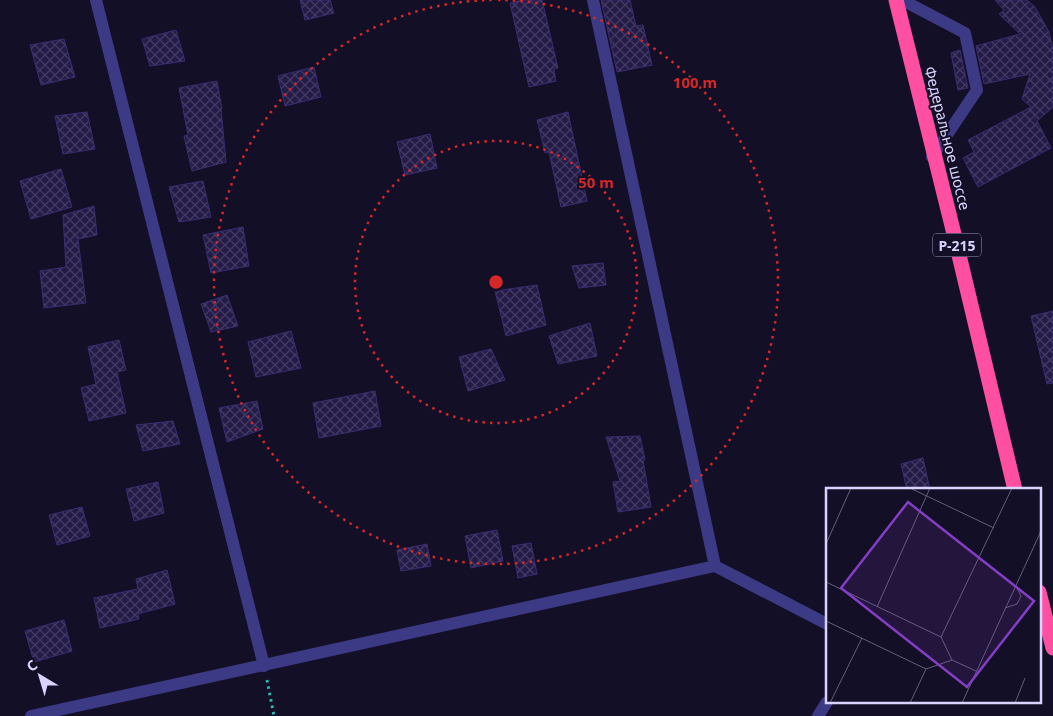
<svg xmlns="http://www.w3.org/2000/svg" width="1053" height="716" viewBox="0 0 1053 716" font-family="'Noto Sans',sans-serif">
	<defs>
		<pattern id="building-cross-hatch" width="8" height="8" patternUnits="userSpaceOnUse" patternTransform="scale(1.25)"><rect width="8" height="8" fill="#241b47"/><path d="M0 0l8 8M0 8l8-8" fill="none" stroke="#433b63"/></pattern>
	</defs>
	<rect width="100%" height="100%" fill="#130f26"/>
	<!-- building -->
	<path fill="url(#building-cross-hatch)" stroke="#3b2d73" d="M 300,0 L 330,0 L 334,13 L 305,20 Z
		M 522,0 L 542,0 L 558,68 L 554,69 L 556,81 L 529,87 L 510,3 Z
		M 601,0 L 630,0 L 636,26 L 643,25 L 652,65 L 617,72 Z
		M 995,0 L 1027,0 L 1035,7 L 1049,32 L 1053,49 L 1053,107 L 1037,121 L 1051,148 L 978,187 L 963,158 L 974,152 L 968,140 L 1031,107 L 1022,99 L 1030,74 L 984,84 L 976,46 L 1020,34 L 999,14 L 1004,10 Z
		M 176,30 L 185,61 L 150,66 L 142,39 Z
		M 64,39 L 75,77 L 41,85 L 30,45 Z
		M 960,50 L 968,88 L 958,90 L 951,53 Z
		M 314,67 L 321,97 L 285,106 L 278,76 Z
		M 217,81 L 222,109 L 221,109 L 226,162 L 192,171 L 184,136 L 188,135 L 179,88 Z
		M 87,112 L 95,149 L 63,154 L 55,116 Z
		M 568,112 L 587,201 L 561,207 L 549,152 L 545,153 L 537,120 Z
		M 430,134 L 437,168 L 405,175 L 397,142 Z
		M 61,169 L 72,207 L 31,219 L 20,181 Z
		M 203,181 L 211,217 L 179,222 L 169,187 Z
		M 94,206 L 97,235 L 78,239 L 86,303 L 44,308 L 40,271 L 66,267 L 63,215 Z
		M 243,227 L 249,266 L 211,273 L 203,235 Z
		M 603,263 L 606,285 L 579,288 L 572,266 Z
		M 537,285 L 546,325 L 506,336 L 495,291 Z
		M 227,295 L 238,326 L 211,332 L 201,304 Z
		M 1053,311 L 1053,383 L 1047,384 L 1031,316 Z
		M 590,323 L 597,356 L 558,364 L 549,336 Z
		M 291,331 L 301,368 L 256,377 L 248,342 Z
		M 119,340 L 126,370 L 117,372 L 126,413 L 89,421 L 81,388 L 96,384 L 88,347 Z
		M 491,349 L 505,380 L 468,391 L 459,357 Z
		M 375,391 L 381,426 L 319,438 L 313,403 Z
		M 257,401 L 263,429 L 227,442 L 219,408 Z
		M 173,421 L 180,444 L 143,451 L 136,425 Z
		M 640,436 L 645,460 L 643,460 L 651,507 L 618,512 L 613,482 L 620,481 L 606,437 Z
		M 923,458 L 930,490 L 907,490 L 901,464 Z
		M 158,482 L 164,513 L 134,521 L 126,489 Z
		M 82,507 L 90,536 L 57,545 L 49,515 Z
		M 497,530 L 503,561 L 471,568 L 465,536 Z
		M 531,543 L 537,574 L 518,578 L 512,546 Z
		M 427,544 L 431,566 L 401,571 L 397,550 Z
		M 167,570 L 175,604 L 138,614 L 139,619 L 100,628 L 94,598 L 138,589 L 136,579 Z
		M 64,620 L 72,651 L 34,662 L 25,631 Z"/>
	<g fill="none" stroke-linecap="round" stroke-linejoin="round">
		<!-- path -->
		<path stroke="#2fb8b0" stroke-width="3" stroke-dasharray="2.5 4" stroke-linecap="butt" d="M 267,680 L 274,716"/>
		<!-- minor -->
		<path stroke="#3d3a85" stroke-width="12" d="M 96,0 L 264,666
			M 593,0 L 715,566
			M 902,0 L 965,33 L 977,90 L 932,157
			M 31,716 L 715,566 L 827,624
			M 818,716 L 827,702"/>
		<!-- highway -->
		<path stroke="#ff4fa3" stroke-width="15" d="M 896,0 L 954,234 L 1015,490
			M 1039,592 L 1053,648"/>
	</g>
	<!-- distance rings -->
	<g fill="none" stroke="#d62828" stroke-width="2.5" stroke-dasharray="2.5 5">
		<circle cx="496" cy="282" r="141"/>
		<path d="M498 0A282 282 0 1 1 494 0"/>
	</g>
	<g text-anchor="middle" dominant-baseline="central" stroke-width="4" stroke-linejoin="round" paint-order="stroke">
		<!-- shield labels -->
		<rect fill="#130f26" stroke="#9e99be" stroke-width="1" x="933" y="233.5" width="48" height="23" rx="4"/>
		<g font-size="14" font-weight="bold" fill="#d9d4ff">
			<text x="957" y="245">P-215</text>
		</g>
		<!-- street labels -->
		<g font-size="15" fill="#d9d4ff" stroke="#130f26">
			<text transform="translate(948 138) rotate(76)">Федеральное шоссе</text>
		</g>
	</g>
	<!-- overview -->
	<g transform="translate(826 488)">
		<rect width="215" height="215" fill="#130f26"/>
		<path fill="none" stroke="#625e7d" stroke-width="1" d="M 84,0 L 168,40M 0,56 L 25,0M 0,94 L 115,149 L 126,172 L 150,183M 51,119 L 104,0M 179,120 L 191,116 L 195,108 L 190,98M 0,133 L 100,181 L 126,172M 115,149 L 186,0M 4,215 L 36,150M 84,215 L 100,181M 136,215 L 215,43M 189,215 L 199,190"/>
		<path fill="#843dc5" fill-opacity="0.15" stroke="#843dc5" stroke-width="2.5" d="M 82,14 L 208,113 L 141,199 L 15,100 Z"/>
		<rect width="215" height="215" fill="none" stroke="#d9d4ff" stroke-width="2.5"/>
	</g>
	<circle cx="496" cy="282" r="8" fill="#d62828" stroke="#130f26" stroke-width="2.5"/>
	<g font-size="15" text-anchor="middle" font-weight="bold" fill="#d62828" stroke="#130f26" stroke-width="4" stroke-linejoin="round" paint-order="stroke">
		<text x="695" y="88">100 m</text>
		<text x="596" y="188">50 m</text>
	</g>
	<!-- north arrow -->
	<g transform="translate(40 676) rotate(322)" stroke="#130f26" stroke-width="4" paint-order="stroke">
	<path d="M0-4L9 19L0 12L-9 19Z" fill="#d9d4ff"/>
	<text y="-8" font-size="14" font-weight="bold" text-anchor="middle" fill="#d9d4ff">С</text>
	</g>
</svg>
